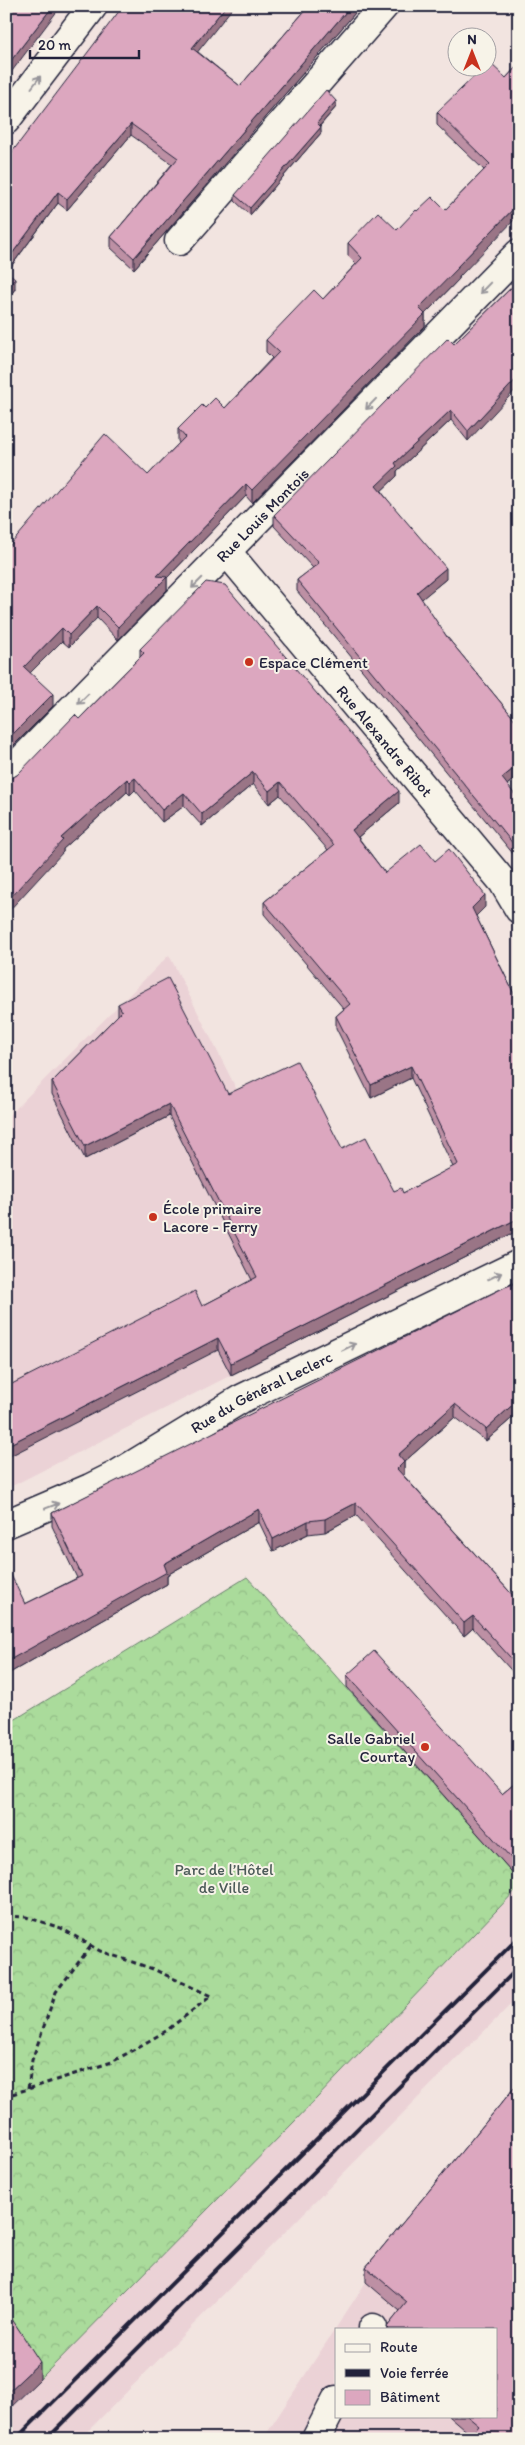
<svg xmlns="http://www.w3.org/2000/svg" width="525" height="2445" viewBox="0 0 525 2445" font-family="Itim,sans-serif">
	<defs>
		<pattern id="forest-crowns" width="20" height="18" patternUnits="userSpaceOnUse" patternTransform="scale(1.25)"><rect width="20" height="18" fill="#aadb9b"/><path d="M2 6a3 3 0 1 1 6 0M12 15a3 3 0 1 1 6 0" fill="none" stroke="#92bc86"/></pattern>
	</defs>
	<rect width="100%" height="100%" fill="#f2e4e0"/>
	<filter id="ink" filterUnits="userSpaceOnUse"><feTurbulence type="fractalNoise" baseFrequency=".02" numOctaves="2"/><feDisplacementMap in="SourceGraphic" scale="10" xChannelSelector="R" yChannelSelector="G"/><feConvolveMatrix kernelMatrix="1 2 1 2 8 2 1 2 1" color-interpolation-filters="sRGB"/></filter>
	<g filter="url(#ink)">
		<!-- built -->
		<path fill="#ebd2d6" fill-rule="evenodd" d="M 169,955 L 350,1315 L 6,1489 L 6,1118 Z
			M 519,1887 L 519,1996 L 80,2439 L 6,2439 L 6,2412 L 294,2122 Z
			M 519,2097 L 519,2439 L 263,2439 L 366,2282 ZM 336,2329 L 496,2329 L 496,2416 L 336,2416 Z"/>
		<!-- forest -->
		<path fill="url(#forest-crowns)" stroke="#667e6b" d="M 247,1577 L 519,1880 L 519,1887 L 294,2122 L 40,2379 L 6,2327 L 6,1725 Z"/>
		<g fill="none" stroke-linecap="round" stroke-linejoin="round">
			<defs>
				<g id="minor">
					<path d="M 6,120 L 93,6"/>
					<path d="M 179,241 L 384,6"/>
					<path id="s1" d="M 227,552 L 503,882 L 519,909"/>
					<path id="s2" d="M 6,776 L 519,253"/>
					<path id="s3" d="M 6,1524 L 90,1488 L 116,1475 L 241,1399 L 519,1264"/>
					<path d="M 373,2329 L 373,2328"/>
					<path d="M 316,2439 L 336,2400"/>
				</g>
			</defs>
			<!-- minor casing -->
			<use href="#minor" stroke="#22223b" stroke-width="31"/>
			<!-- path -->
			<path stroke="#22223b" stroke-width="3" stroke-dasharray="5 4" stroke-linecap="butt" d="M 6,1916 L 26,1917 L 61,1928 L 100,1951 L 153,1969 L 211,1996 L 166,2031 L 112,2062 L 6,2096
				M 28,2089 L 32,2060 L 56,1992 L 91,1946"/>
			<!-- minor -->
			<use href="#minor" stroke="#f7f3e8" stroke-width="28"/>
			<!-- rail -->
			<path stroke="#22223b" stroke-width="4" d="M 16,2439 L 519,1937
				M 47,2439 L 519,1967"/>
		</g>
		<!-- wall -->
		<path fill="#bd90a4" stroke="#22223b" d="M 309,6 L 361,6 L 134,269 L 111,248 L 111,237 L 172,164 L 131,135 L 67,210 L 58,203 L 7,272 L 15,289 L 6,301 L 6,160 L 198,52 L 240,86 Z
			M 519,64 L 459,279 L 425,314 L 425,326 L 252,503 L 246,496 L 167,578 L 167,590 L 118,640 L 97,618 L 69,647 L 62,641 L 30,673 L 53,706 L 6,753 L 6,550 L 148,475 L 179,443 L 178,441 L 178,429 L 205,408 L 225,408 L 272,358 L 266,352 L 266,340 L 323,299 L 356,264 L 348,256 L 348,243 L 397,230 L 417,211 L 445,210 L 484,170 L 437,125 L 437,112 L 506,78 Z
			M 336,107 L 320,126 L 321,133 L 250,215 L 235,201 L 235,195 Z
			M 519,280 L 468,441 L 451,420 L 397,471 L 397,476 L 381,491 L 446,579 L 421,599 L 447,637 L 516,721 L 519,719 L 519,775 L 507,785 L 519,800 L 519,861 L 297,591 L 297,580 L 313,568 L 274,526 L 274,515 L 454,344 Z
			M 140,649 L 399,803 L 358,837 L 385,873 L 435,861 L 485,907 L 476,916 L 519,1004 L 519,1230 L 231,1375 L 218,1350 L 202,1306 L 252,1280 L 169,1116 L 85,1159 L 52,1094 L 52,1082 L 118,1015 L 118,1004 L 228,1094 L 342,1149 L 394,1191 L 403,1193 L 453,1167 L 411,1078 L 371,1098 L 336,1028 L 336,1016 L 344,1009 L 264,914 L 264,902 L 328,850 L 280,795 L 269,804 L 253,784 L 202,826 L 184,806 L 162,822 L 135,790 L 130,795 L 127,792 L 63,849 L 63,852 L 10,779 L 17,775 L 79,719 L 140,657 Z
			M 519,1285 L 519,1412 L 486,1441 L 455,1417 L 404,1462 L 404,1475 L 403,1475 L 519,1602 L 519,1679 L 473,1628 L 464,1636 L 356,1515 L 325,1532 L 308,1534 L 273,1551 L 259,1522 L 167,1575 L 167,1584 L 6,1675 L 6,1572 L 25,1604 L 77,1578 L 52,1526 L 52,1513 Z
			M 347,1675 L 502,1794 L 519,1780 L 519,1880 L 347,1687 Z
			M 519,2082 L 519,2439 L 471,2435 L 449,2416 L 496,2416 L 496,2329 L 387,2329 L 387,2327 L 400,2311 L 366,2282 L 366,2267 Z"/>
		<!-- shaded-wall -->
		<path fill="#9a7586" stroke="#22223b" d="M 53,6 L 61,6 L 6,79 L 6,67 Z
			M 226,6 L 234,6 L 192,59 L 192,48 Z
			M 351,6 L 361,6 L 134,269 L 134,258 Z
			M 336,101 L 336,107 L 317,129 L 317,123 Z
			M 131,124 L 131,135 L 67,210 L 67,199 Z
			M 321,127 L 321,133 L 250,215 L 250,208 Z
			M 58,192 L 58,203 L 6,273 L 6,262 Z
			M 519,203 L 519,215 L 459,277 L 459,279 L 425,314 L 425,326 L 252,503 L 252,490 L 457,267 Z
			M 15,278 L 15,289 L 6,301 L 6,290 Z
			M 519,376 L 519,386 L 468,441 L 468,431 Z
			M 451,410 L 451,420 L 397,471 L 397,476 L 376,496 L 376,486 L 395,463 Z
			M 246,484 L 246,496 L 167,578 L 167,590 L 118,640 L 118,627 L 157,576 Z
			M 446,568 L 446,579 L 417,603 L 417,592 Z
			M 97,606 L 97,618 L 69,647 L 69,635 Z
			M 62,628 L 62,641 L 24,679 L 24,667 Z
			M 53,694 L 53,706 L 6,753 L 6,741 Z
			M 519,764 L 519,775 L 502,789 L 502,778 Z
			M 253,772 L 253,784 L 202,826 L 202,814 Z
			M 135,778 L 135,790 L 130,795 L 130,782 Z
			M 127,779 L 127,792 L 63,849 L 63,852 L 6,914 L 6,902 L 61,838 Z
			M 280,782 L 280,795 L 269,804 L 269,791 Z
			M 399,791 L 399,803 L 352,842 L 352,830 Z
			M 184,793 L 184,806 L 162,822 L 162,810 Z
			M 485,895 L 485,907 L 472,920 L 472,908 Z
			M 411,1066 L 411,1078 L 371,1098 L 371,1085 Z
			M 169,1104 L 169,1116 L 85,1159 L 85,1146 Z
			M 519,1218 L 519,1230 L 231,1375 L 231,1363 Z
			M 218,1338 L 218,1350 L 6,1458 L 6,1446 Z
			M 519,1399 L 519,1412 L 486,1441 L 486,1429 Z
			M 455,1404 L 455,1417 L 404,1462 L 404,1475 L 397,1481 L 398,1455 Z
			M 356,1503 L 356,1515 L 325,1532 L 325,1519 Z
			M 259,1509 L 259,1522 L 167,1575 L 167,1584 L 6,1675 L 6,1662 L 164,1564 Z
			M 308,1521 L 308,1534 L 273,1551 L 273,1539 Z
			M 473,1616 L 473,1628 L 464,1636 L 464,1623 Z
			M 40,2362 L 40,2379 L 6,2412 L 6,2394 Z"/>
		<!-- building -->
		<path fill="#dca7bf" stroke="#22223b" d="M 6,6 L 53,6 L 6,67 Z
			M 123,6 L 226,6 L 192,48 L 240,86 L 309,6 L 351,6 L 134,258 L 111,237 L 178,158 L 131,124 L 67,199 L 58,192 L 6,262 L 6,160 Z
			M 489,62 L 506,78 L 519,64 L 519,203 L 457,267 L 459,267 L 419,308 L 425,314 L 252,490 L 246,484 L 157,576 L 167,577 L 118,627 L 97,606 L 69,635 L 62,628 L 24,667 L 53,694 L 6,741 L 6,550 L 105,434 L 148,475 L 185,437 L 178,429 L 202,405 L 205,408 L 215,398 L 225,408 L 279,352 L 266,340 L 314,290 L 323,299 L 362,258 L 348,243 L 378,212 L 397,230 L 416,210 L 417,211 L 432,197 L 445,210 L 490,164 L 437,112 L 483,68 L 488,68 L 488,63 Z
			M 326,90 L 336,101 L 317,123 L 321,127 L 250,208 L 235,195 Z
			M 6,271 L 15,278 L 6,290 Z
			M 519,280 L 519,376 L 468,431 L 451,410 L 395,463 L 397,466 L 376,486 L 446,568 L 417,592 L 447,637 L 516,721 L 519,719 L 519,764 L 502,778 L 519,800 L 519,851 L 297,580 L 319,563 L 274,515 L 448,338 L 454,344 Z
			M 206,582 L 225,585 L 399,791 L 352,830 L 385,873 L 421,844 L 435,861 L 449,849 L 485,895 L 472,908 L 519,1004 L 519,1218 L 231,1363 L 218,1338 L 6,1446 L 6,1387 L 195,1291 L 202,1306 L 257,1277 L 169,1104 L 85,1146 L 52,1082 L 122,1011 L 118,1004 L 168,978 L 228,1094 L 297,1061 L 342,1149 L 366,1137 L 394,1191 L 401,1188 L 403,1193 L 458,1164 L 411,1066 L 371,1085 L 336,1016 L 350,1004 L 264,902 L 334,845 L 280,782 L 269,791 L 253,772 L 202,814 L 184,793 L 162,810 L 135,778 L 130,782 L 127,779 L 61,838 L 63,840 L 6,902 L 6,779 L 10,779 L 17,775 L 75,715 L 79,719 L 144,653 L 140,649 Z
			M 516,1283 L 519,1285 L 519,1399 L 486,1429 L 455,1404 L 398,1455 L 404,1462 L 397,1469 L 519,1602 L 519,1667 L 473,1616 L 464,1623 L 356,1503 L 325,1519 L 308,1521 L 273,1539 L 259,1509 L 164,1564 L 167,1572 L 6,1662 L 6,1572 L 9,1571 L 25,1604 L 82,1576 L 52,1513 L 505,1287 Z
			M 374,1651 L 502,1794 L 519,1780 L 519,1867 L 347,1675 Z
			M 519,2082 L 519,2439 L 468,2439 L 479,2426 L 467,2416 L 496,2416 L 496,2329 L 389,2329 L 387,2327 L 407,2302 L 366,2267 Z
			M 6,2310 L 40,2362 L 6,2394 Z"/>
		<!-- one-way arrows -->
		<defs><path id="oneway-shaft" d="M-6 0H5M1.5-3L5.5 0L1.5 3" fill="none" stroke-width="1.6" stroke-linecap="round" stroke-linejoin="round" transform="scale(1.25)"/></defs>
		<g stroke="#97959a">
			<use href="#oneway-shaft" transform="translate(36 82) rotate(-53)"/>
			<use href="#oneway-shaft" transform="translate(485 288) rotate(134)"/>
			<use href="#oneway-shaft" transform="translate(371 404) rotate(134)"/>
			<use href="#oneway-shaft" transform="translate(197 583) rotate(135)"/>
			<use href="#oneway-shaft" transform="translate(83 699) rotate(135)"/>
			<use href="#oneway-shaft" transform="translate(495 1276) rotate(-26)"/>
			<use href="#oneway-shaft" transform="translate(349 1347) rotate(-26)"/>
			<use href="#oneway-shaft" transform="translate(52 1506) rotate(-21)"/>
		</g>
	</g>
	<!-- markers -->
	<g fill="#c8321e" stroke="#f7f3e8" stroke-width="2">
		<circle cx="249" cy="662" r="5"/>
		<circle cx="153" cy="1217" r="5"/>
		<circle cx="425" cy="1747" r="5"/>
	</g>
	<g text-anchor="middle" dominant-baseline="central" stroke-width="4" stroke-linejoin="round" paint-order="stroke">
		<!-- street labels -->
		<g font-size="16" fill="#22223b" stroke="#f7f3e8">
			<text stroke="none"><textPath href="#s2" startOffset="366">Rue Louis Montois</textPath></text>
			<text stroke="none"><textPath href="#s1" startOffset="246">Rue Alexandre Ribot</textPath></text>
			<text stroke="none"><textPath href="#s3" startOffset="288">Rue du Général Leclerc</textPath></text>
		</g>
		<!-- poi labels -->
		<g font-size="16" fill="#22223b" stroke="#f7f3e8" text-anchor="start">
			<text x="259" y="662">Espace Clément</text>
			<text x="163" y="1208">École primaire<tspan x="163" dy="18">Lacore - Ferry</tspan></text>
			<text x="415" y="1738" text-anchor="end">Salle Gabriel<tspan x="415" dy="18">Courtay</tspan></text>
		</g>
		<!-- park labels -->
		<g font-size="16" fill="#4b5a58" stroke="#f7f3e8">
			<text x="224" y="1869">Parc de l’Hôtel<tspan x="224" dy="18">de Ville</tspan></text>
		</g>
	</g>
	<!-- margin -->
	<rect width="525" height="2445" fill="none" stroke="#f7f3e8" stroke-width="25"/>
	<rect x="12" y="12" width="500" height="2420" fill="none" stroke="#22223b" stroke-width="2" filter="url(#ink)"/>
	<!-- legend -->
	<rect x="335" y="2328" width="162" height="90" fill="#f7f3e8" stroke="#a29fa3"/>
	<rect x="345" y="2344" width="25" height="8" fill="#f7f3e8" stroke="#a29fa3"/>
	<text x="380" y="2352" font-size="15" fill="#22223b">Route</text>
	<rect x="345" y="2369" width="25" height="8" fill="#22223b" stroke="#a29fa3"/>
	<text x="380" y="2378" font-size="15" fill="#22223b">Voie ferrée</text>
	<rect x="345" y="2390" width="25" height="15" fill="#dca7bf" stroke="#a29fa3"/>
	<text x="380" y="2402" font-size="15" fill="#22223b">Bâtiment</text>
	<!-- north arrow -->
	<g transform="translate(472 52)"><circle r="24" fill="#f7f3e8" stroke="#a29fa3"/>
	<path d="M0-4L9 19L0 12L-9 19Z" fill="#c8321e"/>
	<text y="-8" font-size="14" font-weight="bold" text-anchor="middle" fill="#22223b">N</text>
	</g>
	<!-- scale -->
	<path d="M30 50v8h109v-8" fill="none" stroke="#22223b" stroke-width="2.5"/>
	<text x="38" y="50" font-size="15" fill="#22223b" stroke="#f7f3e8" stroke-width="4" paint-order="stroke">20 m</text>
</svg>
